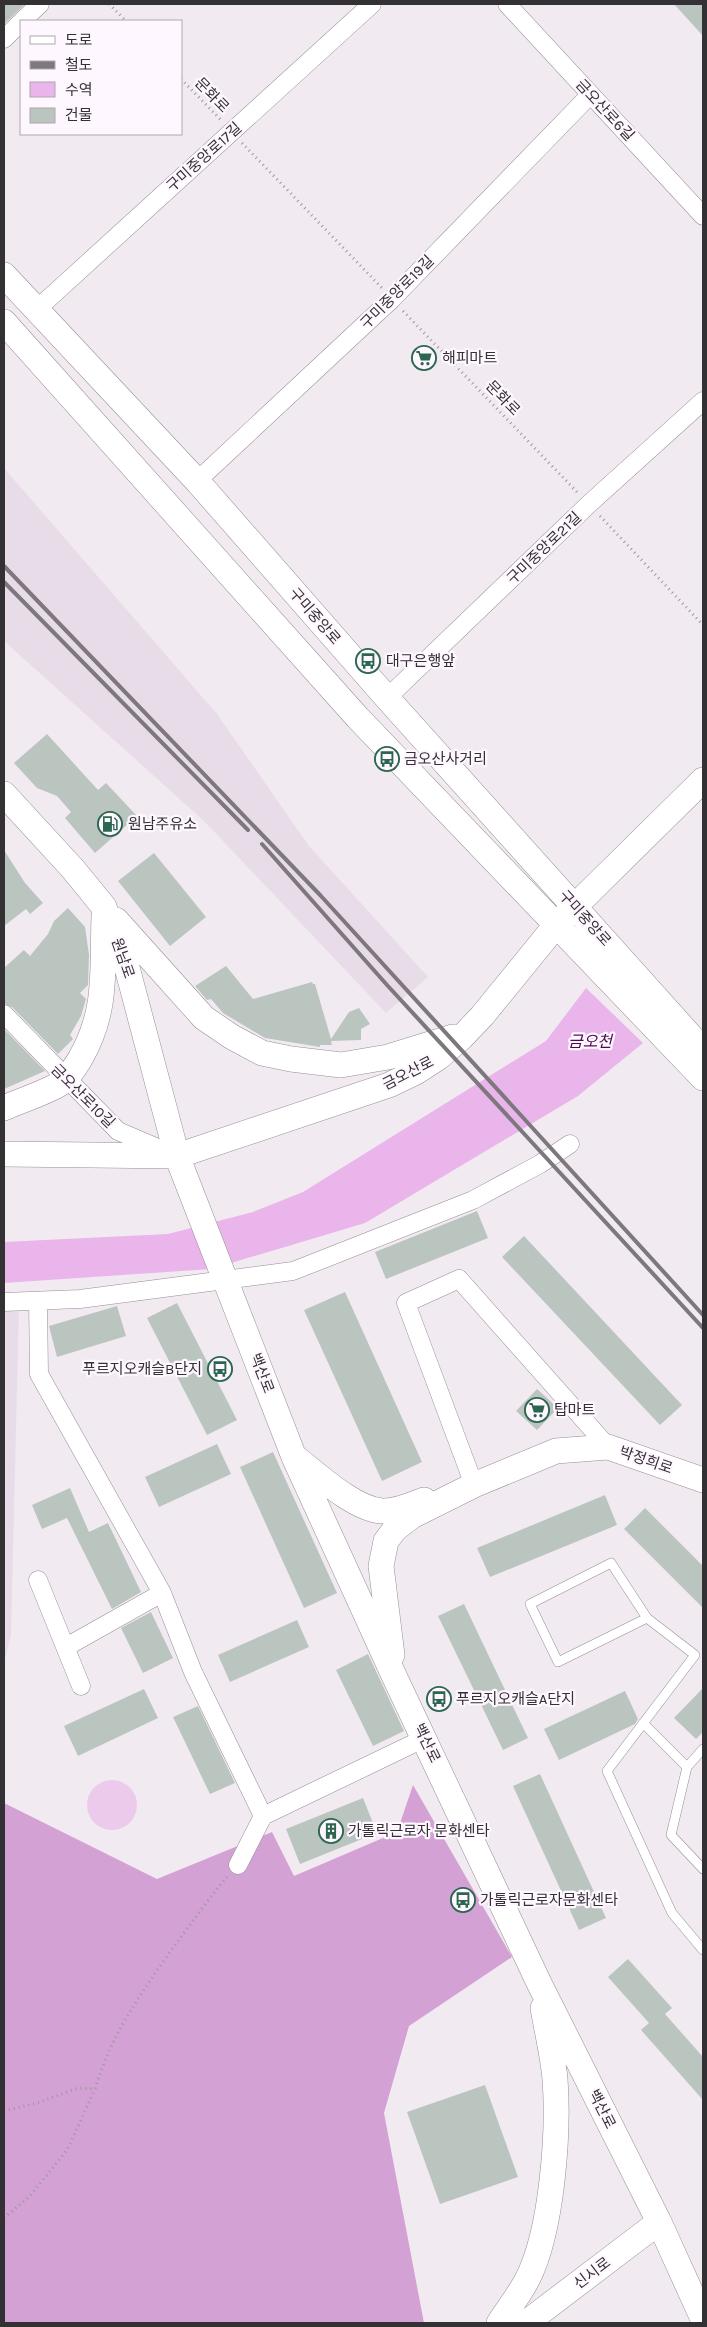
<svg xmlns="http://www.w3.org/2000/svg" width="707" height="2327" viewBox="0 0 707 2327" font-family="Karla,'Noto Sans KR',sans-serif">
	<rect width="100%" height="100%" fill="#f2eaf1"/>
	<!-- built -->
	<path fill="#e8dce8" d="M 4,468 L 217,714 L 309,846 L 428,977 L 386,1013 L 204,821 L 4,641 Z
		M 4,1305 L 19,1306 L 11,1635 L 4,1663 Z"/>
	<!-- green -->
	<path fill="#ebcaeb" d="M87 1805a25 25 0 1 1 50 0a25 25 0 1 1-50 0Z"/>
	<!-- forest -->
	<path fill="#d4a1d5" d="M 413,1785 L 512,1957 L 409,2026 L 384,2113 L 424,2323 L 4,2323 L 4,1803 L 157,1879 L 272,1832 L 294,1876 L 397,1832 Z"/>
	<!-- water -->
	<path fill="#eab5eb" d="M 586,988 L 643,1043 L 578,1096 L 365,1223 L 211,1269 L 4,1283 L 4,1242 L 168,1234 L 253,1212 L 303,1192 L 546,1041 Z"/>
	<!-- building -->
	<path fill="#bbc5c0" d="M 4,4 L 25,4 L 4,24 Z
		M 674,4 L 703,4 L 703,36 Z
		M 47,734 L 98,790 L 106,783 L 137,816 L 95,853 L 65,818 L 71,812 L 57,796 L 37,788 L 14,763 Z
		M 4,850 L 25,883 L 43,903 L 30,914 L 26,909 L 4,926 Z
		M 154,853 L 206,917 L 170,946 L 118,881 Z
		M 68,908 L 85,927 L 89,955 L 88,985 L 80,993 L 86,999 L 81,1016 L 70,1035 L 73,1039 L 58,1054 L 12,1007 L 4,1004 L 4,968 L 24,950 L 30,956 L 48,934 L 54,921 Z
		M 226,966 L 253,999 L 312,982 L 313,984 L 315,984 L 331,1039 L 349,1012 L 359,1008 L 370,1024 L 361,1029 L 361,1040 L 331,1041 L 332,1045 L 320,1045 L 320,1047 L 265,1038 L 223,1013 L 211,999 L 207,1000 L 195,986 Z
		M 4,1029 L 45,1071 L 4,1089 Z
		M 477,1211 L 488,1238 L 386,1279 L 375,1252 Z
		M 524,1236 L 682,1405 L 660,1425 L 502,1257 Z
		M 345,1292 L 422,1462 L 382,1481 L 304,1310 Z
		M 177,1303 L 237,1420 L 207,1435 L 147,1318 Z
		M 117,1306 L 126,1336 L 57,1357 L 49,1326 Z
		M 537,1389 L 558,1408 L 537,1430 L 516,1411 Z
		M 217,1444 L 231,1474 L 159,1507 L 145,1477 Z
		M 273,1452 L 337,1593 L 304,1608 L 240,1467 Z
		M 70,1488 L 89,1532 L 108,1523 L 141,1592 L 112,1609 L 67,1518 L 42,1529 L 32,1505 Z
		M 605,1495 L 617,1525 L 490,1577 L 477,1548 Z
		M 645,1508 L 703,1566 L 703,1608 L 624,1529 Z
		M 464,1604 L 528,1738 L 503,1750 L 438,1616 Z
		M 151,1612 L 173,1658 L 143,1673 L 121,1628 Z
		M 297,1620 L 309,1647 L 230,1682 L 218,1655 Z
		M 368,1654 L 404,1731 L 373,1746 L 336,1670 Z
		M 703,1688 L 703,1732 L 696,1739 L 674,1718 Z
		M 144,1689 L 158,1718 L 78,1756 L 64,1726 Z
		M 625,1691 L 638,1719 L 635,1724 L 559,1760 L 544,1729 Z
		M 198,1706 L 235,1783 L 210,1794 L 173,1717 Z
		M 540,1774 L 606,1918 L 579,1930 L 513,1786 Z
		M 363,1798 L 377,1833 L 300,1864 L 286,1829 Z
		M 628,1959 L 672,2008 L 665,2014 L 703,2057 L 703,2100 L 641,2030 L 649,2023 L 608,1977 Z
		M 485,2085 L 518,2177 L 440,2204 L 407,2112 Z"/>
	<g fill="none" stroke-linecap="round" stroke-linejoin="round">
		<defs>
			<path id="lane" d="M 647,1618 L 611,1563 L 530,1604 L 558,1662 L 647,1618 L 695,1655 L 607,1771 L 672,1913 L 703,1950
				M 643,1723 L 687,1767
				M 703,1749 L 687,1767 L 671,1835 L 703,1869"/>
			<path id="street" d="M 507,4 L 703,216
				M 22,21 L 40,4
				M 4,39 L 21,22
				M 36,310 L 372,4
				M 197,481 L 392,299 L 590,95
				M 387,698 L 589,504 L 703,401
				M 4,1014 L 118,1131 L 167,1152
				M 38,1301 L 39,1374 L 162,1593 L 193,1672 L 263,1816
				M 4,1302 L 80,1299 L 293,1271 L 473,1200 L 540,1164 L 570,1144
				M 474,1485 L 406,1303 L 459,1279 L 608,1447
				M 38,1580 L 81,1686
				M 66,1647 L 162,1593
				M 238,1865 L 263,1816 L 425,1738"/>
			<path id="secondary" d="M 4,275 L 197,481 L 387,698 L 703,1050
				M 4,322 L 358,718 L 703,1078
				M 4,794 L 73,869 L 104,907 L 125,960 L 177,1156 L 294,1457 L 396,1680 L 539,1983 L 659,2222 L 703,2319
				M 116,920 L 204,1018 L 232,1037 L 262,1053 L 291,1059 L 341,1065 L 388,1057 L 453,1037
				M 4,1108 C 19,1101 48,1092 61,1083 C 68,1078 75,1067 80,1059 C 108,1011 102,971 104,917
				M 4,1154 L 177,1156 L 389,1085 L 416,1072 L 439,1057 L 462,1037 L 482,1016 L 557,924 L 703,780
				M 296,1458 C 318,1475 354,1509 382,1511 C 396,1512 411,1505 424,1500
				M 392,1655 L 381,1566 L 386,1541 L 395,1529 L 412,1516 L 474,1485 L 556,1451 L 608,1447 L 703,1480
				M 499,2323 C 508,2309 520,2294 528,2278 C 552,2230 559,2133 555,2079 C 553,2056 547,2031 543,2008
				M 526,2323 L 659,2222"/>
		</defs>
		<!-- lane casing -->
		<use href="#lane" stroke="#958e95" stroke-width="10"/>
		<!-- street casing -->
		<use href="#street" stroke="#958e95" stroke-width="19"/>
		<!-- secondary casing -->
		<use href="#secondary" stroke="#958e95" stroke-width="26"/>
		<!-- path -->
		<path stroke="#9d979d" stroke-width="3" stroke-dasharray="1 4" stroke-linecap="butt" d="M 109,4 L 126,21
			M 181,79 L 221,120
			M 242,143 L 382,288
			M 403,311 L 577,492
			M 600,516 L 703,625
			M 4,2111 L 37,2103 L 78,2088 L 95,2089 C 111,2036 136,2001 167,1956 C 187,1929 206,1902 227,1877
			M 4,2218 L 30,2196 L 67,2150 L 95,2089"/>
		<!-- lane -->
		<use href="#lane" stroke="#fff" stroke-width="9"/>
		<!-- street -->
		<use href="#street" stroke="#fff" stroke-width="18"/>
		<!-- secondary -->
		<use href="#secondary" stroke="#fff" stroke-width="25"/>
		<!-- rail -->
		<path stroke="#7d787d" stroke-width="4" d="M 4,566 L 321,896 L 703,1315
			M 4,582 L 248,830
			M 262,844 L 387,985 L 703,1328"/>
	</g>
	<!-- icons -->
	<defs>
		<symbol id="supermarket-ring" viewBox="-11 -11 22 22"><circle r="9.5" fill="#fff7ff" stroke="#2d664f" stroke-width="1.5"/><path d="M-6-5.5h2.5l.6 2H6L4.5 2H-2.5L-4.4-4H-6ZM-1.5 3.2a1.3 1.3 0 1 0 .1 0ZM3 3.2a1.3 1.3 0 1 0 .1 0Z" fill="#2d664f"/></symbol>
		<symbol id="bus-ring" viewBox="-11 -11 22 22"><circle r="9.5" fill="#fff7ff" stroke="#2d664f" stroke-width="1.5"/><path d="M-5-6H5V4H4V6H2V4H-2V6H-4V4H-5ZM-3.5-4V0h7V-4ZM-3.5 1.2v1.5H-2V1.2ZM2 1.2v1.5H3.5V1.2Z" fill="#2d664f"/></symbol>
		<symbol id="fuel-ring" viewBox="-11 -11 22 22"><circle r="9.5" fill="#fff7ff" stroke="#2d664f" stroke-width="1.5"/><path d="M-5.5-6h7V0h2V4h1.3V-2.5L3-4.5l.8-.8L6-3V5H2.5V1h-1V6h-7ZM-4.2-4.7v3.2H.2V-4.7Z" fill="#2d664f"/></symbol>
		<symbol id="building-ring" viewBox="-11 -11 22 22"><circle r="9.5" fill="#fff7ff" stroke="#2d664f" stroke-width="1.5"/><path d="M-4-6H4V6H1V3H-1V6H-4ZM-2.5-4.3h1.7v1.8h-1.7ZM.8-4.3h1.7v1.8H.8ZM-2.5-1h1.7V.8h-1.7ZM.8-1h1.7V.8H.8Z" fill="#2d664f"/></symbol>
	</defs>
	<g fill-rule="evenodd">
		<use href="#supermarket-ring" x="410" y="344" width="28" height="28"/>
		<use href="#bus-ring" x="354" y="647" width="28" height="28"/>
		<use href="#bus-ring" x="373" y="745" width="28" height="28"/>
		<use href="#fuel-ring" x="96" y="810" width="28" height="28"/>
		<use href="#bus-ring" x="206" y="1355" width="28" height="28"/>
		<use href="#supermarket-ring" x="523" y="1396" width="28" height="28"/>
		<use href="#bus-ring" x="425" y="1685" width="28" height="28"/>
		<use href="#building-ring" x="317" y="1817" width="28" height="28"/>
		<use href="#bus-ring" x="449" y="1886" width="28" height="28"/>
	</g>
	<g text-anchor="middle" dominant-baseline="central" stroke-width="4.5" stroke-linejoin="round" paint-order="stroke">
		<!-- street labels -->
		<g font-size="15" fill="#343134" stroke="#fff7ff">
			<text transform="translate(212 95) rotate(46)">문화로</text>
			<text transform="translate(605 110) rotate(47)">금오산로6길</text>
			<text transform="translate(204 157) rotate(-42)">구미중앙로17길</text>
			<text transform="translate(397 292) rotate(-45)">구미중앙로19길</text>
			<text transform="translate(503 398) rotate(46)">문화로</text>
			<text transform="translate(544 548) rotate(-44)">구미중앙로21길</text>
			<text transform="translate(315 616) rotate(49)">구미중앙로</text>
			<text transform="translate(585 918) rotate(48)">구미중앙로</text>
			<text transform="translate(123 958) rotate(71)">원남로</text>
			<text transform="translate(408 1073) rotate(-27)">금오산로</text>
			<text transform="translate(83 1096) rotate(45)">금오산로10길</text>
			<text transform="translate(262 1373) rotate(69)">백산로</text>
			<text transform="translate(646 1460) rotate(19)">박정희로</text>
			<text transform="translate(427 1743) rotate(64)">백산로</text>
			<text transform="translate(602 2109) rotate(63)">백산로</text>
			<text transform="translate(592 2273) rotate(-37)">신시로</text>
		</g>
		<!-- poi labels -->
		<g font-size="15" fill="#343134" stroke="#fff7ff" text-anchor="start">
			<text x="442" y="358">해피마트</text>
			<text x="386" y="661">대구은행앞</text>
			<text x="404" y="759">금오산사거리</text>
			<text x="128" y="824">원남주유소</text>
			<text x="202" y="1369" text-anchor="end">푸르지오캐슬B단지</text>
			<text x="554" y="1410">탑마트</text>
			<text x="456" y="1699">푸르지오캐슬A단지</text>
			<text x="348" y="1831">가톨릭근로자 문화센타</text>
			<text x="480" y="1900">가톨릭근로자문화센타</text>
		</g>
		<!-- water labels -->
		<g font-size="16" font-style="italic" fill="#4c0d4f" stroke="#fff7ff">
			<text x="590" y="1041">금오천</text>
		</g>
	</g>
	<!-- border -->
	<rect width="707" height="2327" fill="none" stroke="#343134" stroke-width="10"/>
	<!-- legend -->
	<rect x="20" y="20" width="162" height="115" fill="#fff7ff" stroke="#aea8ae"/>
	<rect x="30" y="36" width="25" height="8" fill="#ffffff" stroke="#aea8ae"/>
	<text x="65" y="45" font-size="15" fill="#343134">도로</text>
	<rect x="30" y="61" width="25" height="8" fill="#7d787d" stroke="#aea8ae"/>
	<text x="65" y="70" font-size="15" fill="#343134">철도</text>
	<rect x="30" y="82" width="25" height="15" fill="#eab5eb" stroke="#aea8ae"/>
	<text x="65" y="95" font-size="15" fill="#343134">수역</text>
	<rect x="30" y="108" width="25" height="15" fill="#bbc5c0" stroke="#aea8ae"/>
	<text x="65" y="120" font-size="15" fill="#343134">건물</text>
</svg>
